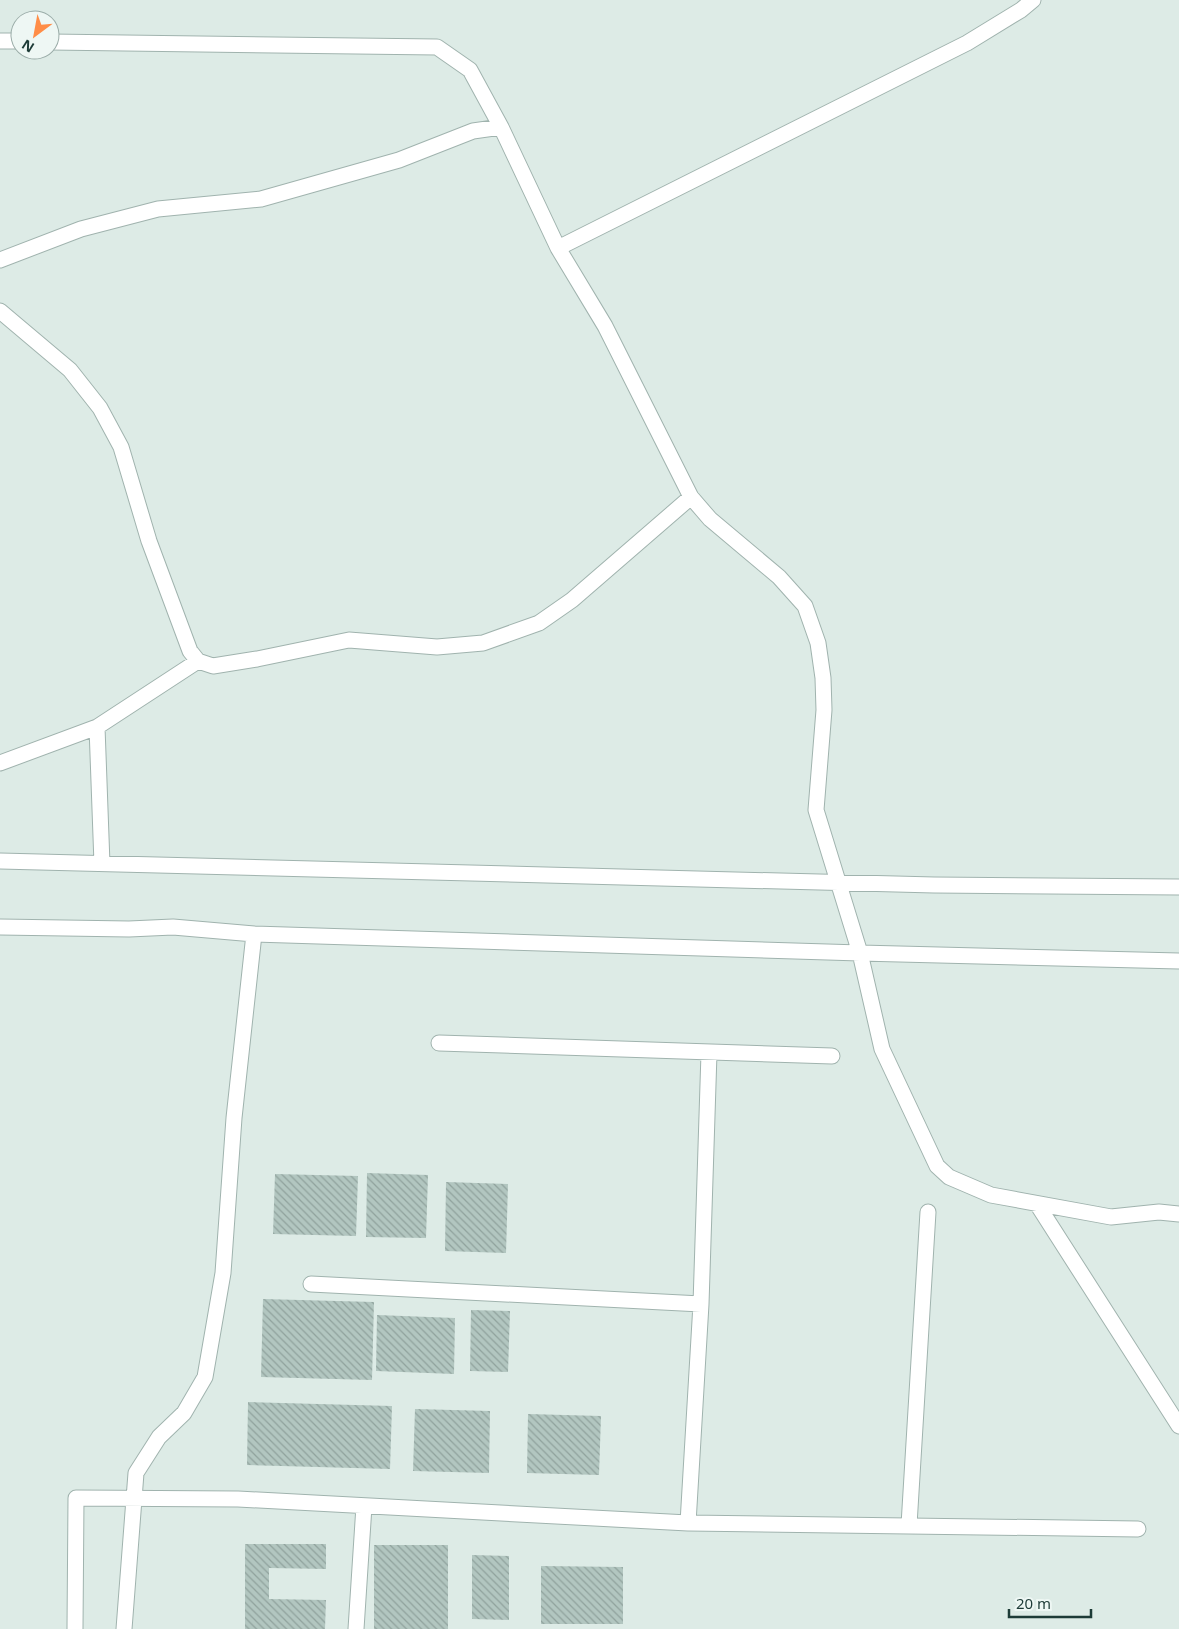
<svg xmlns="http://www.w3.org/2000/svg" width="1179" height="1629" viewBox="0 0 1179 1629" font-family="'Noto Sans',sans-serif">
	<defs>
		<pattern id="building-back-hatch" width="6" height="6" patternUnits="userSpaceOnUse" patternTransform="scale(1.25)"><rect width="6" height="6" fill="#b2c6c0"/><path d="M-1 5l2 2M0 0l6 6M5-1l2 2" fill="none" stroke="#90a29d"/></pattern>
	</defs>
	<rect width="100%" height="100%" fill="#ddebe6"/>
	<!-- building -->
	<path fill="url(#building-back-hatch)" d="M 367,1173 L 428,1175 L 426,1238 L 366,1237 Z
		M 275,1174 L 358,1176 L 356,1236 L 273,1234 Z
		M 446,1182 L 508,1184 L 506,1253 L 445,1251 Z
		M 263,1299 L 374,1302 L 372,1380 L 261,1377 Z
		M 471,1310 L 510,1311 L 508,1372 L 470,1371 Z
		M 377,1315 L 455,1318 L 454,1374 L 376,1371 Z
		M 248,1402 L 392,1406 L 390,1469 L 247,1465 Z
		M 415,1409 L 490,1411 L 489,1473 L 413,1471 Z
		M 528,1414 L 601,1416 L 599,1475 L 527,1473 Z
		M 245,1544 L 326,1544 L 326,1569 L 269,1568 L 269,1599 L 326,1600 L 325,1629 L 245,1629 Z
		M 374,1545 L 448,1545 L 448,1629 L 374,1629 Z
		M 472,1555 L 509,1556 L 509,1620 L 472,1619 Z
		M 541,1566 L 623,1567 L 623,1624 L 541,1624 Z"/>
	<g fill="none" stroke-linecap="round" stroke-linejoin="round">
		<defs>
			<path id="minor" d="M 0,41 L 20,41
				M 50,42 L 437,47 L 470,70 L 501,127 L 558,248 L 605,326 L 691,497 L 710,519 L 779,577 L 805,606 L 818,643 L 823,678 L 824,710 L 816,810 L 860,953 L 882,1049 L 937,1166 L 949,1177 L 991,1195 L 1111,1217 L 1159,1212 L 1179,1214
				M 558,248 L 967,43 L 1021,10 L 1033,0
				M 0,260 L 81,229 L 158,209 L 261,199 L 399,160 L 473,131 L 501,127
				M 0,311 L 70,370 L 100,408 L 121,447 L 149,541 L 190,651 L 198,661 L 213,666 L 257,659 L 349,640 L 437,647 L 483,643 L 539,623 L 572,600 L 691,497
				M 97,727 L 102,864
				M 0,763 L 97,727 L 198,661
				M 0,861 L 934,885 L 1179,887
				M 0,927 L 129,929 L 173,927 L 254,934 L 860,953 L 1179,961
				M 439,1043 L 832,1056
				M 1037,1204 L 1179,1426
				M 311,1284 L 701,1304
				M 688,1523 L 701,1304 L 709,1053
				M 909,1525 L 928,1212
				M 75,1629 L 76,1498 L 238,1499 L 688,1523 L 1138,1529
				M 124,1629 L 136,1473 L 159,1437 L 184,1413 L 205,1377 L 223,1273 L 234,1118 L 254,934
				M 356,1629 L 364,1506"/>
		</defs>
		<!-- minor casing -->
		<use href="#minor" stroke="#a0b3ae" stroke-width="17"/>
		<!-- minor -->
		<use href="#minor" stroke="#fff" stroke-width="15"/>
	</g>
	<!-- north arrow -->
	<g transform="translate(35 35) rotate(212)"><circle r="24" fill="#eef7f4" stroke="#9aaca8"/>
	<path d="M0-4L9 19L0 12L-9 19Z" fill="#ff8d47"/>
	<text y="-8" font-size="14" font-weight="bold" text-anchor="middle" fill="#1d3b37">N</text>
	</g>
	<!-- scale -->
	<path d="M1009 1609v8h82v-8" fill="none" stroke="#1d3b37" stroke-width="2.5"/>
	<text x="1016" y="1609" font-size="15" fill="#1d3b37" stroke="#eef7f4" stroke-width="4" paint-order="stroke">20 m</text>
</svg>
